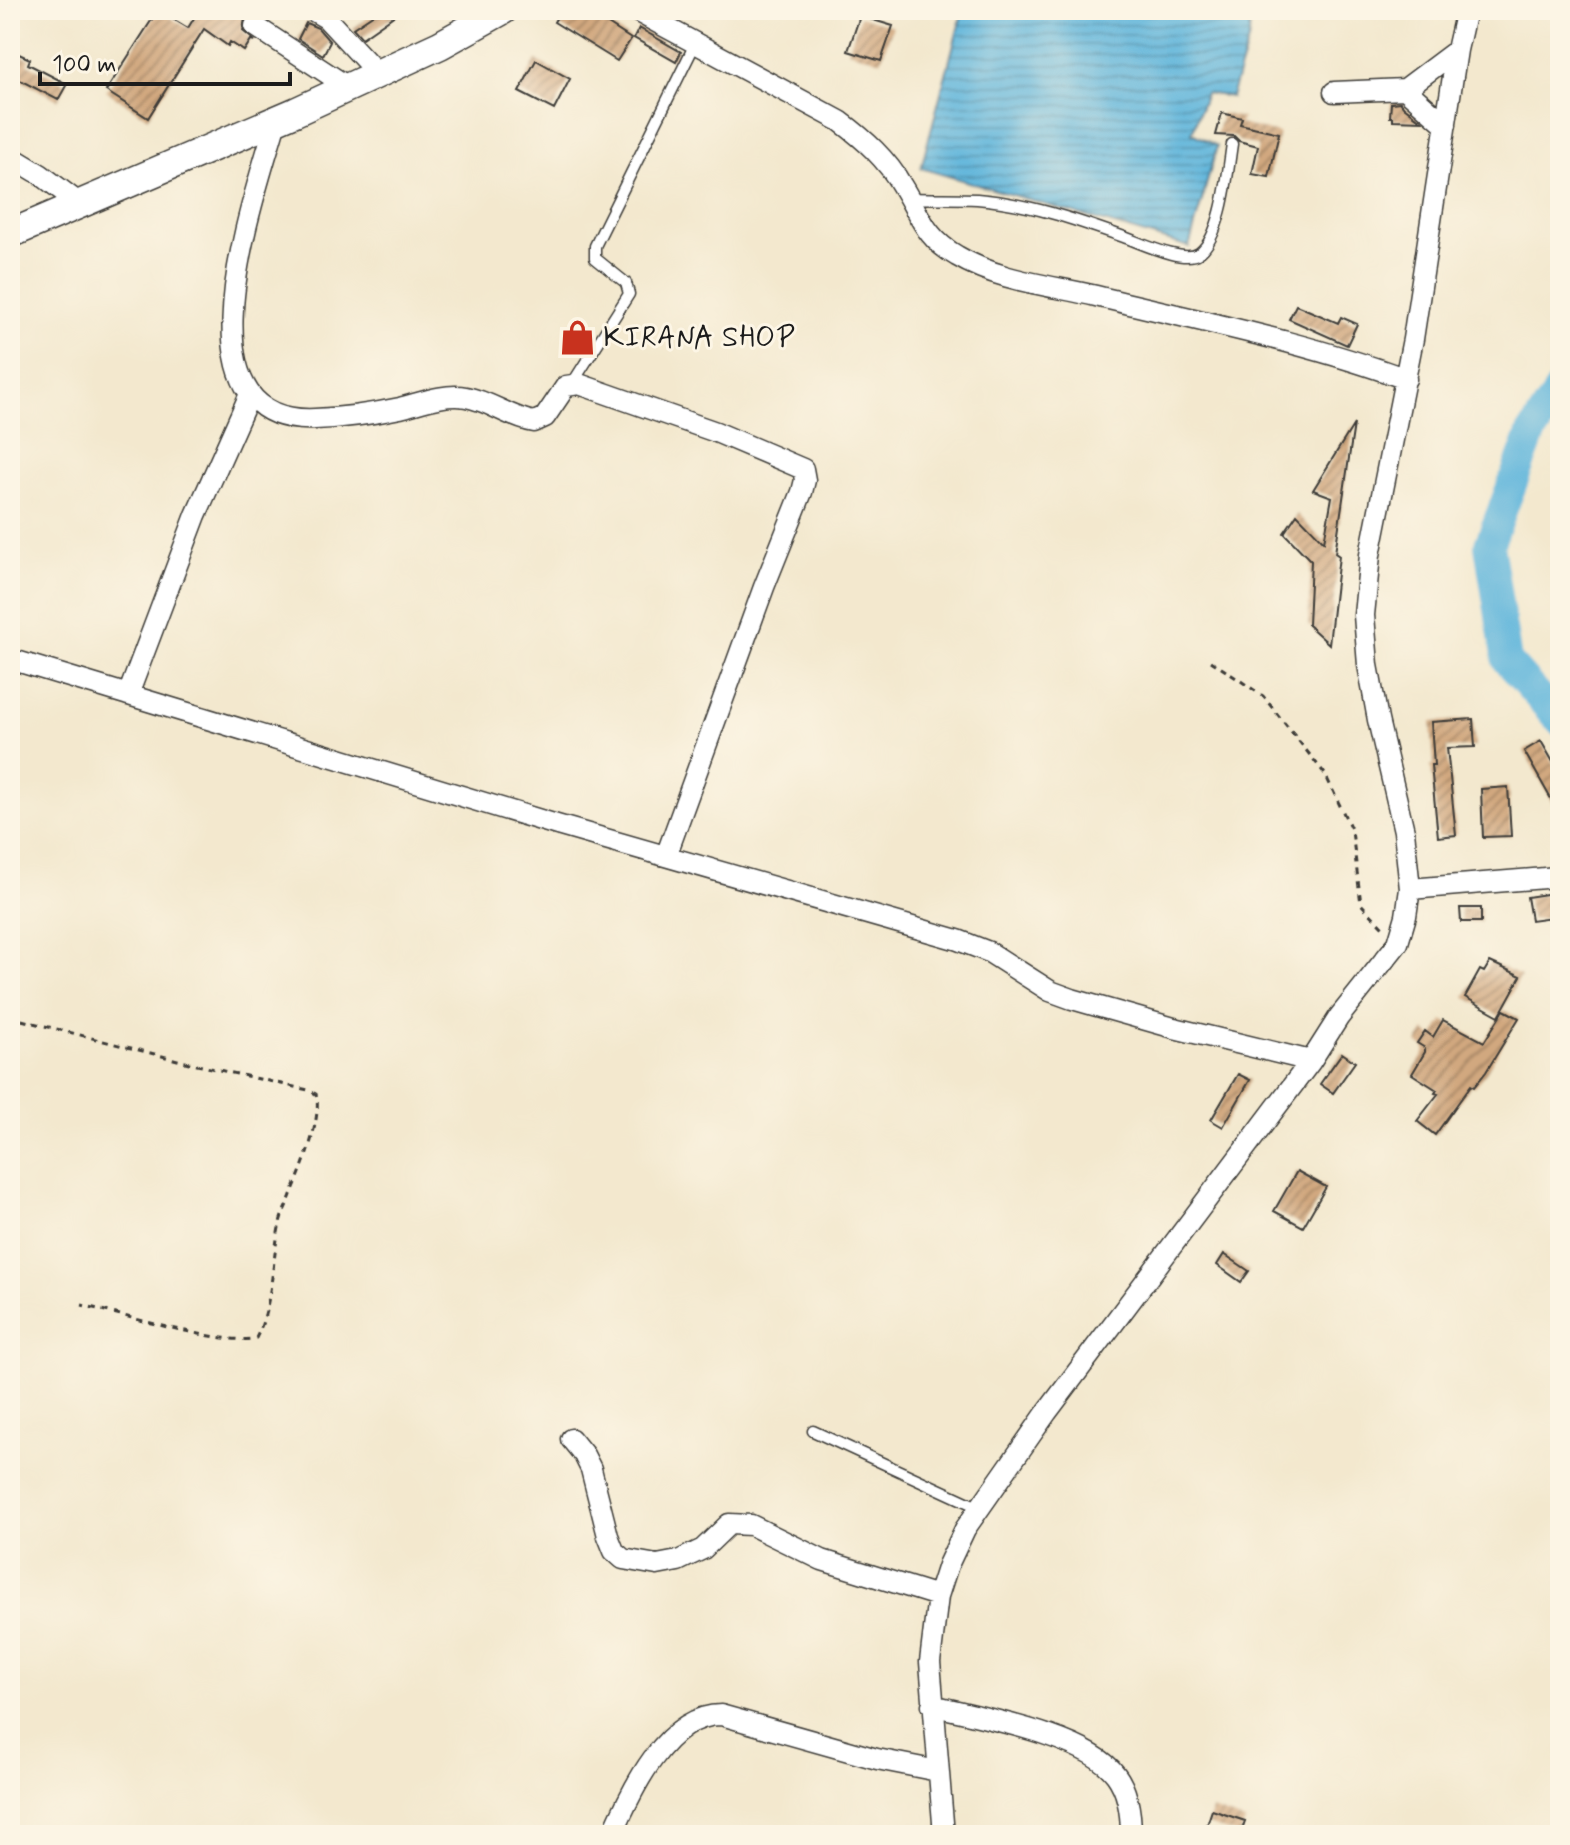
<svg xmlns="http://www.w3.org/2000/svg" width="1570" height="1845" viewBox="0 0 1570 1845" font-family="Mynerve,sans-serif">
	<defs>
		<pattern id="water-rules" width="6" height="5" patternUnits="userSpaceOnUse" patternTransform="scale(2)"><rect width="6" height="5" fill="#5fb5db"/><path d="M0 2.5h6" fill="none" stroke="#4e92b1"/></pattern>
		<pattern id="building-hatch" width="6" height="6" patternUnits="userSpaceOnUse" patternTransform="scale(2)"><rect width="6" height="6" fill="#d1a87f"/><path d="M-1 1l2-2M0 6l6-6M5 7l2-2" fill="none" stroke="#a98867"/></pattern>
	</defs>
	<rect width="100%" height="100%" fill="#fcf5e5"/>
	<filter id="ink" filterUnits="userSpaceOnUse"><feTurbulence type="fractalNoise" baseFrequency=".0125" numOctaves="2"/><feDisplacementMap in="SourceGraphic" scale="16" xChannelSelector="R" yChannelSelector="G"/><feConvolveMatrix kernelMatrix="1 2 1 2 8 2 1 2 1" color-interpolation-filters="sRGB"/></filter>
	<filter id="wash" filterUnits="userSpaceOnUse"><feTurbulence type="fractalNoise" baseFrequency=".006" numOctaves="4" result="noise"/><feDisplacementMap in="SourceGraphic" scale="32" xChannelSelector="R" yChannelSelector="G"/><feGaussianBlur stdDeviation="1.8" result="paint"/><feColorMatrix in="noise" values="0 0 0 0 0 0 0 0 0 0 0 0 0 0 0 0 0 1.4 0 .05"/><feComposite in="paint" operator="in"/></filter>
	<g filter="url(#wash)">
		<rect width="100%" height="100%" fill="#f3e8ce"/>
		<!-- water -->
		<path fill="url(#water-rules)" stroke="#3e687c" stroke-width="2" d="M 963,10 L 1250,10 L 1249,38 L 1231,97 L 1206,93 L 1192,133 L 1217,146 L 1189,247 L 921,168 Z"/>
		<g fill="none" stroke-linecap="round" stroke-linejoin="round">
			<!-- river -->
			<path stroke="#5fb5db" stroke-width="30" d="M 1560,389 L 1531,434 L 1489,545 L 1507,661 L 1560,721"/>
		</g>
		<g id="blocks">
			<!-- building -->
			<path fill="url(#building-hatch)" d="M 158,10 L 188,28 L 199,10 L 272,10 L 267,19 L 255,13 L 245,18 L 243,31 L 255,41 L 251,40 L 244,51 L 230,42 L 228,46 L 204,29 L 148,118 L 106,91 Z
				M 380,10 L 402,10 L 362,38 L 353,28 Z
				M 561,10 L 590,10 L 598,15 L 601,10 L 617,10 L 608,24 L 631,39 L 617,61 L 554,22 Z
				M 860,16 L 893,26 L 881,61 L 848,51 Z
				M 306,23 L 318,28 L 330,42 L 323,55 L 298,39 Z
				M 639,28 L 681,52 L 676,62 L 634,38 Z
				M 10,50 L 30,59 L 28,64 L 67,84 L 58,100 L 20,80 L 10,101 Z
				M 536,60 L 570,79 L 554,110 L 519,92 Z
				M 1400,102 L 1404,107 L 1422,121 L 1393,120 L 1393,117 L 1390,117 L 1391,103 Z
				M 1222,113 L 1242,118 L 1240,124 L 1279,133 L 1269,177 L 1252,174 L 1258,146 L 1239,141 L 1234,136 L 1216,135 Z
				M 1296,305 L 1338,323 L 1341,317 L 1357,324 L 1347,345 L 1289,319 Z
				M 1354,424 L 1335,553 L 1339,556 L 1329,644 L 1308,625 L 1311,561 L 1284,533 L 1297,514 L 1324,542 L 1332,497 L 1313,490 Z
				M 1473,719 L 1475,747 L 1447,748 L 1456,835 L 1438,837 L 1431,765 L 1434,765 L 1431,722 Z
				M 1541,741 L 1560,774 L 1560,815 L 1524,751 Z
				M 1508,787 L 1511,836 L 1483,837 L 1481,789 Z
				M 1560,892 L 1560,916 L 1531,920 L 1527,897 Z
				M 1460,908 L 1481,908 L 1481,922 L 1461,922 Z
				M 1490,962 L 1521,976 L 1499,1016 L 1465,997 L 1480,970 L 1484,972 Z
				M 1504,1010 L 1519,1018 L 1486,1072 L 1474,1087 L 1471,1085 L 1435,1135 L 1417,1121 L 1438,1094 L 1435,1093 L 1437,1090 L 1412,1074 L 1425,1052 L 1425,1048 L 1417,1043 L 1425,1031 L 1433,1037 L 1443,1020 L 1484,1042 Z
				M 1342,1053 L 1355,1062 L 1333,1093 L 1320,1084 Z
				M 1238,1074 L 1250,1080 L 1223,1127 L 1211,1120 Z
				M 1297,1171 L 1326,1187 L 1303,1227 L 1274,1211 Z
				M 1224,1254 L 1249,1271 L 1241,1282 L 1217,1265 Z
				M 1212,1810 L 1245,1821 L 1240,1835 L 1207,1825 Z"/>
		</g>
	</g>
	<g filter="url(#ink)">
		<use href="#blocks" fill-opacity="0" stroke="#3c3b37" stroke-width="2"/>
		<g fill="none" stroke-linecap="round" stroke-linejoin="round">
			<defs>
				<path id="lane" d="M 910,198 C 932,199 955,198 977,199 C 1028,203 1076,220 1124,237 C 1141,243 1184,264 1199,253 C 1222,237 1228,170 1232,144
					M 572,384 L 629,294 L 626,283 L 595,258 L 595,246 L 695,44
					M 813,1431 L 980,1508"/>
				<path id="street" d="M 312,10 L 326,18 L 378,74
					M 634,10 L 840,121 C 864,139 887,159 902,186 C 920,215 925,238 957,256 C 999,281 1049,285 1096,296 C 1199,321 1306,342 1406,379
					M 255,26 L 348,87
					M 1405,89 L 1446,125
					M 1334,92 L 1405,89 L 1457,50
					M 276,121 C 256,194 170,426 315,419 C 343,418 372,414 400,408 C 420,403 444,393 466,397 C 490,401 510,418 534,422 L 545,417 L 566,386 L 579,384 L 716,432 L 803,469 L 805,480 L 802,492 L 764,587 L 666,856
					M 10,156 L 40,174 L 80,204
					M 10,659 L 557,825 L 958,940 L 989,952 L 1050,991 L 1072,999 L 1174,1028 L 1311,1061
					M 128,695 L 196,515 L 250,394
					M 1410,889 L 1557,877
					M 571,1439 L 584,1455 L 591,1469 L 608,1536 L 614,1551 L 623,1559 L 657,1565 L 678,1561 L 703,1549 L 729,1524 L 751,1525 L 822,1560 L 938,1596
					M 932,1705 C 979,1717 1088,1736 1116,1775 C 1128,1791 1131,1816 1131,1835
					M 612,1835 C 631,1791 666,1715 721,1715 L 877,1759 L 938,1771
					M 944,1835 L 930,1662 L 938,1596 L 948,1565 L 965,1529 L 1047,1412 L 1311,1061 L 1339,1017 L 1398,943 L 1406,916 L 1410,889 L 1404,831 L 1378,720 L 1368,665 L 1364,615 L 1370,555 L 1413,339 L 1457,50 L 1466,10"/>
				<path id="secondary" d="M 10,234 L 295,112 L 440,45 L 503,10"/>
			</defs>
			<!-- lane casing -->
			<use href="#lane" stroke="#3c3b37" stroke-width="13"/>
			<!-- street casing -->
			<use href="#street" stroke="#3c3b37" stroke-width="23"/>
			<!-- secondary casing -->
			<use href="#secondary" stroke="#3c3b37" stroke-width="31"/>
			<!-- path -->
			<path stroke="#3c3b37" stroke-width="3" stroke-dasharray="6 6" stroke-linecap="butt" d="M 1211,661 L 1263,696 L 1325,774 L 1352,831 L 1361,904 L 1384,928
				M 10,1017 L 197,1065 L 308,1090 L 316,1094 C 323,1117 301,1172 291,1195 C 288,1204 282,1213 280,1223 C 272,1258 273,1306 256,1338 C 228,1347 116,1313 82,1305"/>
			<!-- lane -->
			<use href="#lane" stroke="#fff" stroke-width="10"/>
			<!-- street -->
			<use href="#street" stroke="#fff" stroke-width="20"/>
			<!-- secondary -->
			<use href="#secondary" stroke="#fff" stroke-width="28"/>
		</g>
	</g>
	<!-- icons -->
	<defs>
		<symbol id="shop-bare" viewBox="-9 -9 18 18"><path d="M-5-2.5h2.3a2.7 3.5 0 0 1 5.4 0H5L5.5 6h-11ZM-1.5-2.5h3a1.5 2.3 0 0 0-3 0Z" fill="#c8321e" stroke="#fcf5e5" stroke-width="2.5" paint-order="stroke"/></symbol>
	</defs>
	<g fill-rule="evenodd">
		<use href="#shop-bare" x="552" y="312" width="51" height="51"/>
	</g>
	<g text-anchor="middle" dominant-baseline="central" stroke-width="6" stroke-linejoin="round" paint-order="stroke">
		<!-- poi labels -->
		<g font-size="30" fill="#1c1c1c" stroke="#fcf5e5" text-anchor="start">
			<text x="603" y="337">KIRANA SHOP</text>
		</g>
	</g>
	<!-- margin -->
	<rect width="1570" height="1845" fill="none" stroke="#fcf5e5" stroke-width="40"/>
	<!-- scale -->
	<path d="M40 72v12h250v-12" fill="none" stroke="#1c1c1c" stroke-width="4"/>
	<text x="52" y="72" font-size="24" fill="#1c1c1c" stroke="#fcf5e5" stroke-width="6" paint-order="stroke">100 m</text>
</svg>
